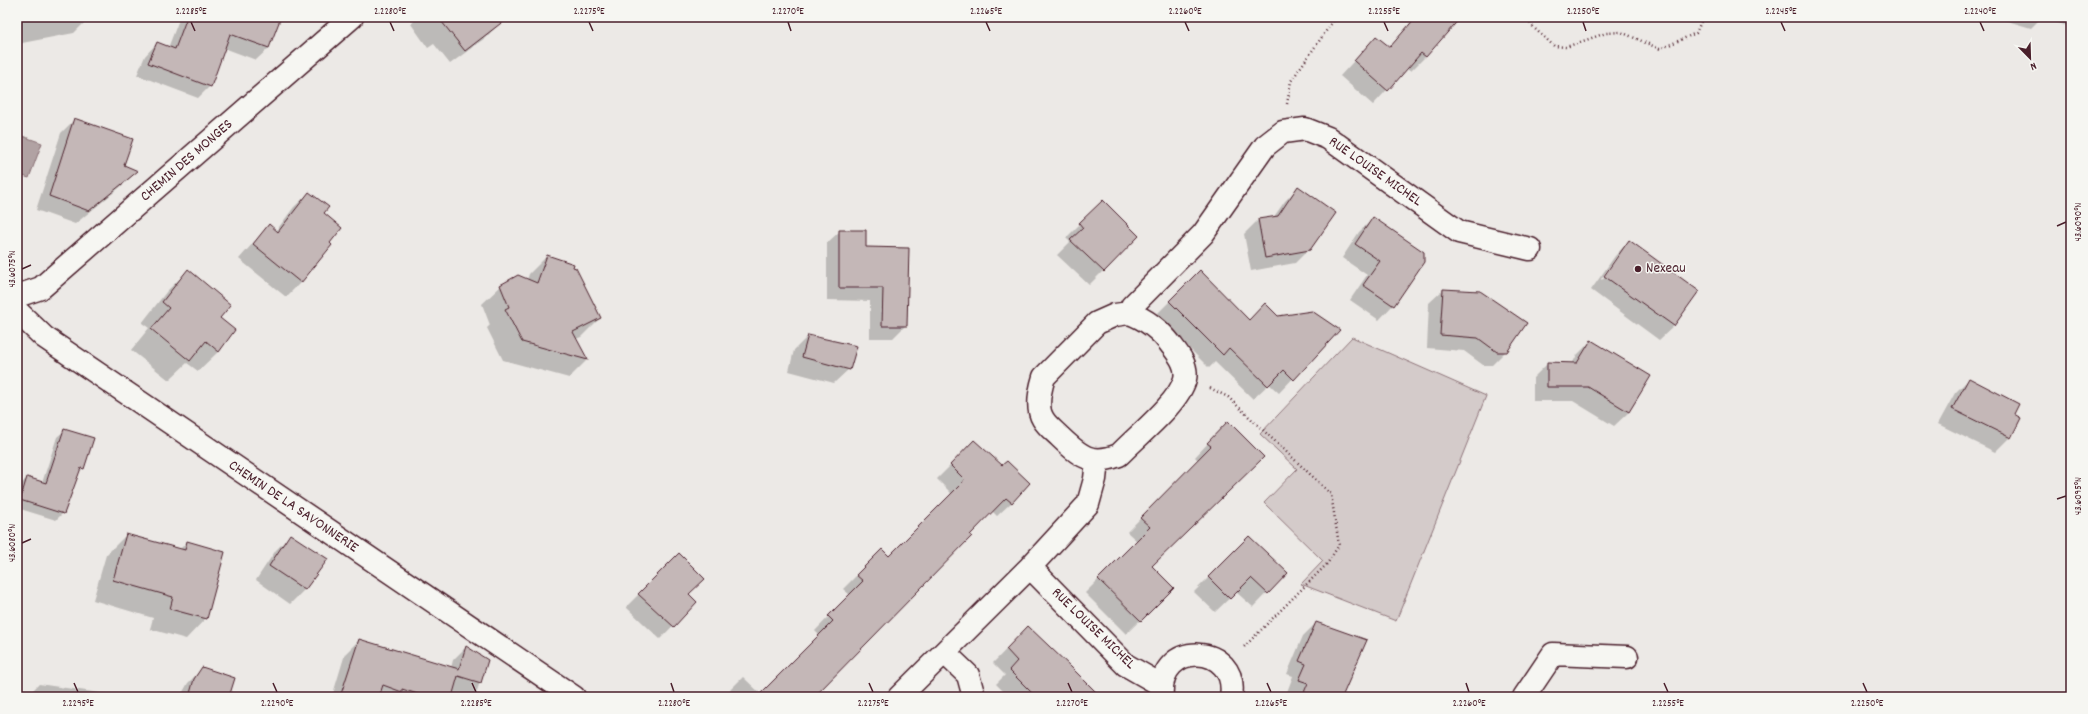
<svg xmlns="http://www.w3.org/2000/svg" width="2088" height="714" viewBox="0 0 2088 714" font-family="Dekko,sans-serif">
	<rect width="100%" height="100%" fill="#ece9e6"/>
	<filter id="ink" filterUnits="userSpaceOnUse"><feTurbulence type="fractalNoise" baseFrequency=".025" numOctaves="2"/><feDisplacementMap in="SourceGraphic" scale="8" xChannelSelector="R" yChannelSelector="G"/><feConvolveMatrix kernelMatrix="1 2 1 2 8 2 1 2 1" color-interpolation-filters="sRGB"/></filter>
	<g filter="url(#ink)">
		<!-- green -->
		<path fill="#d4cbca" stroke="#8f757a" d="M 1352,337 L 1486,396 L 1396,621 L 1301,584 L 1323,561 L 1264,503 L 1297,469 L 1260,434 Z"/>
		<!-- water -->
		<path fill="#b1a2a3" stroke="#886e73" d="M 22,136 L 42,143 L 29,178 L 17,174 L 17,149 Z"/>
		<!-- shadow -->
		<path fill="#0003" fill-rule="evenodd" d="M 17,17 L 87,17 L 87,20 L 74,33 L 17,44 Z
			M 180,17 L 280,17 L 269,48 L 256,60 L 224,48 L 210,86 L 198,98 L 137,75 L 145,56 L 157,43 L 168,48 Z
			M 418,17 L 494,17 L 499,24 L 485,38 L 450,64 L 434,44 L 428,48 L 411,24 Z
			M 1415,17 L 1447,17 L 1454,23 L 1425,57 L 1411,71 L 1407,68 L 1373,105 L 1340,76 L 1376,37 L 1389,48 Z
			M 1994,17 L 2071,17 L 2071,27 L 2041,18 L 2031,28 Z
			M 74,120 L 123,165 L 137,171 L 124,184 L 75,224 L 36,210 L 61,133 Z
			M 1298,188 L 1309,249 L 1295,263 L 1251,271 L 1244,234 L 1258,220 L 1273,218 L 1285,201 Z
			M 309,193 L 322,213 L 301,282 L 286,297 L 239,259 L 269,225 L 276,231 L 294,207 Z
			M 1103,201 L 1138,236 L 1089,285 L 1057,255 L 1070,242 L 1066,238 Z
			M 1374,218 L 1393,305 L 1379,320 L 1350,300 L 1367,275 L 1342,258 L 1359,232 Z
			M 840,231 L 865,248 L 906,325 L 893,338 L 870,338 L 870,301 L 827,300 L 827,243 Z
			M 1629,241 L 1698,291 L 1674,326 L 1659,340 L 1591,290 L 1615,256 ZM 1617,256 L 1619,256 L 1602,280 L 1601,279 Z
			M 547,256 L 571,267 L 600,318 L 581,337 L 576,339 L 587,360 L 569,378 L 503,360 L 487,328 L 490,325 L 482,304 L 501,286 L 527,280 L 529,274 Z
			M 188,271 L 219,318 L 219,351 L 198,371 L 187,363 L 169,380 L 131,350 L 149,328 L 142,323 L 167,291 Z
			M 1200,271 L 1249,321 L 1339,330 L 1279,393 L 1269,384 L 1253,399 L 1215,362 L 1209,368 L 1156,315 Z
			M 1443,290 L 1506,351 L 1492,365 L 1483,365 L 1464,351 L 1427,348 L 1429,303 Z
			M 808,336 L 849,369 L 834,383 L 789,371 L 794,350 Z
			M 1591,341 L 1629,412 L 1614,426 L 1573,401 L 1533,401 L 1533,378 L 1548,363 L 1572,364 L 1577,355 Z
			M 1969,379 L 2012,414 L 2010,437 L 1995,452 L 1938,424 L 1955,393 Z
			M 1228,422 L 1151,566 L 1173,588 L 1126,634 L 1085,593 L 1137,541 L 1127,532 L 1198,460 L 1195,457 Z
			M 65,430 L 83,468 L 78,473 L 63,513 L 56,520 L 17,508 L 17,496 L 20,485 L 27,478 L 42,483 L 57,437 Z
			M 974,442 L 1002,467 L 1029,483 L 1011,503 L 997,516 L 992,511 L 814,697 L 723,697 L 743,677 L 761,694 L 820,636 L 815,631 L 850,595 L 843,589 L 882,550 L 889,558 L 948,498 L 951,493 L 937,479 Z
			M 126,535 L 180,549 L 187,542 L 206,618 L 186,639 L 150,629 L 153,618 L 93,600 L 106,555 Z
			M 290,536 L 305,589 L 290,604 L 256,580 L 276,550 Z
			M 1249,537 L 1286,573 L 1253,607 L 1236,592 L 1215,612 L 1194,592 Z
			M 679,554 L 688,594 L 696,602 L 660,639 L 626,607 Z
			M 1316,623 L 1341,697 L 1295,697 L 1287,692 L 1293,676 L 1287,674 L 1303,636 Z
			M 1028,627 L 1091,697 L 1009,697 L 996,684 L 1005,675 L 993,663 Z
			M 359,640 L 451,668 L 453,660 L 466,647 L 487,660 L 475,697 L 332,697 L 345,654 Z
			M 203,668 L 228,697 L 180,697 L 188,683 Z
			M 39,684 L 127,697 L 26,697 Z"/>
		<!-- building -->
		<path fill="#c4b7b7" stroke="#4a1f2b" d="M 187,17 L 281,17 L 269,48 L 230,34 L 211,87 L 148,63 L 157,42 L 175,49 Z
			M 438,17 L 509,17 L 465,51 Z
			M 1416,17 L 1461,17 L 1426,57 L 1421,53 L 1388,91 L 1354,61 L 1376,36 L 1390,47 Z
			M 74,118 L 133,139 L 124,165 L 138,171 L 89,211 L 49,196 Z
			M 1298,186 L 1336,213 L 1310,250 L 1265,258 L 1258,219 L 1278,216 Z
			M 309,192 L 329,207 L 324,213 L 342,228 L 330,243 L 332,245 L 301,283 L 253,244 L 269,224 L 278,232 Z
			M 1103,200 L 1139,236 L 1104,272 L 1070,240 L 1083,228 L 1079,223 Z
			M 1373,217 L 1424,252 L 1424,262 L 1394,306 L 1363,285 L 1380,261 L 1355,244 Z
			M 839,230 L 866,230 L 866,247 L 909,248 L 907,326 L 882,326 L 883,288 L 839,288 Z
			M 1629,240 L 1699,291 L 1674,326 L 1604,276 Z
			M 547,255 L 574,264 L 573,267 L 576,268 L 601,318 L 573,332 L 588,360 L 522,342 L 505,309 L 509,307 L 500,285 L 518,275 L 537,283 Z
			M 188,269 L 231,305 L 220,318 L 235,330 L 219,352 L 206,341 L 190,361 L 151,329 L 169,308 L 162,302 Z
			M 1200,270 L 1249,320 L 1265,303 L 1278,316 L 1312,311 L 1340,330 L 1294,380 L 1284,370 L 1268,386 L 1229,348 L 1223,355 L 1169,301 Z
			M 1443,289 L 1480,291 L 1527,323 L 1507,352 L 1497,352 L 1478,338 L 1440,335 Z
			M 808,335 L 857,346 L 850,370 L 802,357 Z
			M 1591,340 L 1651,376 L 1629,412 L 1588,387 L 1547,387 L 1547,362 L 1577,363 Z
			M 1969,378 L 2019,404 L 2014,414 L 2021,418 L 2011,438 L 1952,409 Z
			M 1228,421 L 1264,457 L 1152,566 L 1174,588 L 1141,621 L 1098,579 L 1150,527 L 1140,518 L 1211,446 L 1207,443 Z
			M 64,429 L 94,438 L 84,469 L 81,468 L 64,514 L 20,500 L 27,477 L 46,483 Z
			M 974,440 L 1002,465 L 1007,461 L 1030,483 L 1012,503 L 1006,498 L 970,535 L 972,536 L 814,697 L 757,697 L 833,621 L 828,616 L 863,581 L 856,575 L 882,549 L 889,556 L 962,483 L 964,479 L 950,465 Z
			M 126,534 L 185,550 L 187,541 L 225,552 L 207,619 L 170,609 L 173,597 L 113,580 Z
			M 290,534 L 328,559 L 305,590 L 269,566 Z
			M 1249,536 L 1288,573 L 1268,594 L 1251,578 L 1230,599 L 1208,577 Z
			M 679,553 L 705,579 L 689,594 L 697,602 L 674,627 L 638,594 Z
			M 1316,622 L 1367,640 L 1342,697 L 1302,697 L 1308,683 L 1299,680 L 1306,664 L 1299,661 Z
			M 1028,626 L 1071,667 L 1101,697 L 1036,697 L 1009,670 L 1017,661 L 1006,649 Z
			M 359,639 L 459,669 L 466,646 L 488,660 L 481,683 L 458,676 L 452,697 L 427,697 L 402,689 L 402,692 L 383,685 L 379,697 L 340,697 Z
			M 202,667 L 235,678 L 229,697 L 189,697 L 194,679 Z"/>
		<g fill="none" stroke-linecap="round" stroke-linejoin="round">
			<defs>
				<path id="minor" d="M 17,296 L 41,288 L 352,17
					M 17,311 L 44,337 L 574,697
					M 1129,313 L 1132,306 L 1203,234 L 1265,146 L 1283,132 L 1305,129 L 1328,138 L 1459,232 L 1530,249
					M 1129,313 C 1146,319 1161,331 1172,346 C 1179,355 1188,366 1185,379 C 1179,403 1137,436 1119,455 C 1091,466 1080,456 1060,437 C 1055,432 1047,426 1043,419 C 1036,408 1040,390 1044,377 L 1097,323 L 1115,315 Z
					M 1030,567 L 1126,665 L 1161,685
					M 945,653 L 968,675 L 974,697
					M 899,697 L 1030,567 L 1088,504 L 1095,479 L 1097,461
					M 1162,697 C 1157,638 1240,643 1231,697
					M 1524,697 L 1553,654 L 1627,657"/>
			</defs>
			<!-- minor casing -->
			<use href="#minor" stroke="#4a1f2b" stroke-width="25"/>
			<!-- path -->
			<path stroke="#4a1f2b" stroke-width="2.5" stroke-dasharray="1 3" stroke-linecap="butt" d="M 1525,17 L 1535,29 L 1554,46 L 1566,47 L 1606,33 L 1621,32 L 1660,49 L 1696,33 L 1703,17
				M 1287,104 L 1291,81 L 1336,17
				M 1210,388 L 1228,397 L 1331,494 L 1339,545 L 1327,564 L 1243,648"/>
			<!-- minor -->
			<use href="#minor" stroke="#f6f6f2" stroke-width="22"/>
		</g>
	</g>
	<!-- ticks -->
	<path fill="none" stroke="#4a1f2b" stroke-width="1.5" d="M 191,22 L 195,31M 390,22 L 394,31M 589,22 L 593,31M 788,22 L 791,31M 986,22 L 990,31M 1185,22 L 1189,31M 1384,22 L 1388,31M 1583,22 L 1586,31M 1781,22 L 1785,31M 1980,22 L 1984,31M 2057,226 L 2066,222M 22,269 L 31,265M 2057,499 L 2066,496M 22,543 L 31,539M 74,683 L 78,692M 273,683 L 277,692M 472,683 L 476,692M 671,683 L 674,692M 869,683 L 873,692M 1068,683 L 1072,692M 1267,683 L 1271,692M 1466,683 L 1469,692M 1664,683 L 1668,692M 1863,683 L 1867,692"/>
	<!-- markers -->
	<circle fill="#4a1f2b" stroke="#f6f6f2" stroke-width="1.5" cx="1638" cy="269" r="4"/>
	<g text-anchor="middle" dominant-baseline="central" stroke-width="3" stroke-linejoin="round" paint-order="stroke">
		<!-- street labels -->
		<g font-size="15" fill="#4a1f2b" stroke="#f6f6f2">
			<text transform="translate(187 161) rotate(-41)">CHEMIN DES MONGES</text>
			<text transform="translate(1375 172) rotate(35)">RUE LOUISE MICHEL</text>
			<text transform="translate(293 507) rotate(34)">CHEMIN DE LA SAVONNERIE</text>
			<text transform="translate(1093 629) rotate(44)">RUE LOUISE MICHEL</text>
		</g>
		<!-- poi labels -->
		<g font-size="15" fill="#4a1f2b" stroke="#f6f6f2" text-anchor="start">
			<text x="1646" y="269">Nexeau</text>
		</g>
	</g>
	<!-- margin -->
	<rect width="2088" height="714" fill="none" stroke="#f6f6f2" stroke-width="44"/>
	<!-- north arrow -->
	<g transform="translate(2030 58) rotate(157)" stroke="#f6f6f2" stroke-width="3" paint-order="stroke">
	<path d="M0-3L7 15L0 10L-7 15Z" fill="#4a1f2b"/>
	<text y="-6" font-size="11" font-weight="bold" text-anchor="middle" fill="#4a1f2b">N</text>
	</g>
	<rect x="22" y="22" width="2044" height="670" fill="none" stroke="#4a1f2b" stroke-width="1.5"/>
	<g font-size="10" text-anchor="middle" fill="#4a1f2b">
		<text x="191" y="14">2.2285°E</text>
		<text x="390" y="14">2.2280°E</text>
		<text x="589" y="14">2.2275°E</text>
		<text x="788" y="14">2.2270°E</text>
		<text x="986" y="14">2.2265°E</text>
		<text x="1185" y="14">2.2260°E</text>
		<text x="1384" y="14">2.2255°E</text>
		<text x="1583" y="14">2.2250°E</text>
		<text x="1781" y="14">2.2245°E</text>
		<text x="1980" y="14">2.2240°E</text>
		<text transform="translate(2077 222) rotate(-90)" y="4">43.6090°N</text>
		<text transform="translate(11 269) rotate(-90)" y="4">43.6075°N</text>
		<text transform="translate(2077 496) rotate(-90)" y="4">43.6095°N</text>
		<text transform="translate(11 543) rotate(-90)" y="4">43.6080°N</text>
		<text x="78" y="706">2.2295°E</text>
		<text x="277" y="706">2.2290°E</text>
		<text x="476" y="706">2.2285°E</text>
		<text x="674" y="706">2.2280°E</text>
		<text x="873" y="706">2.2275°E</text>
		<text x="1072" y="706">2.2270°E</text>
		<text x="1271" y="706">2.2265°E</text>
		<text x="1469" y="706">2.2260°E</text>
		<text x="1668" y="706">2.2255°E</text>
		<text x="1867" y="706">2.2250°E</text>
	</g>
</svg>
